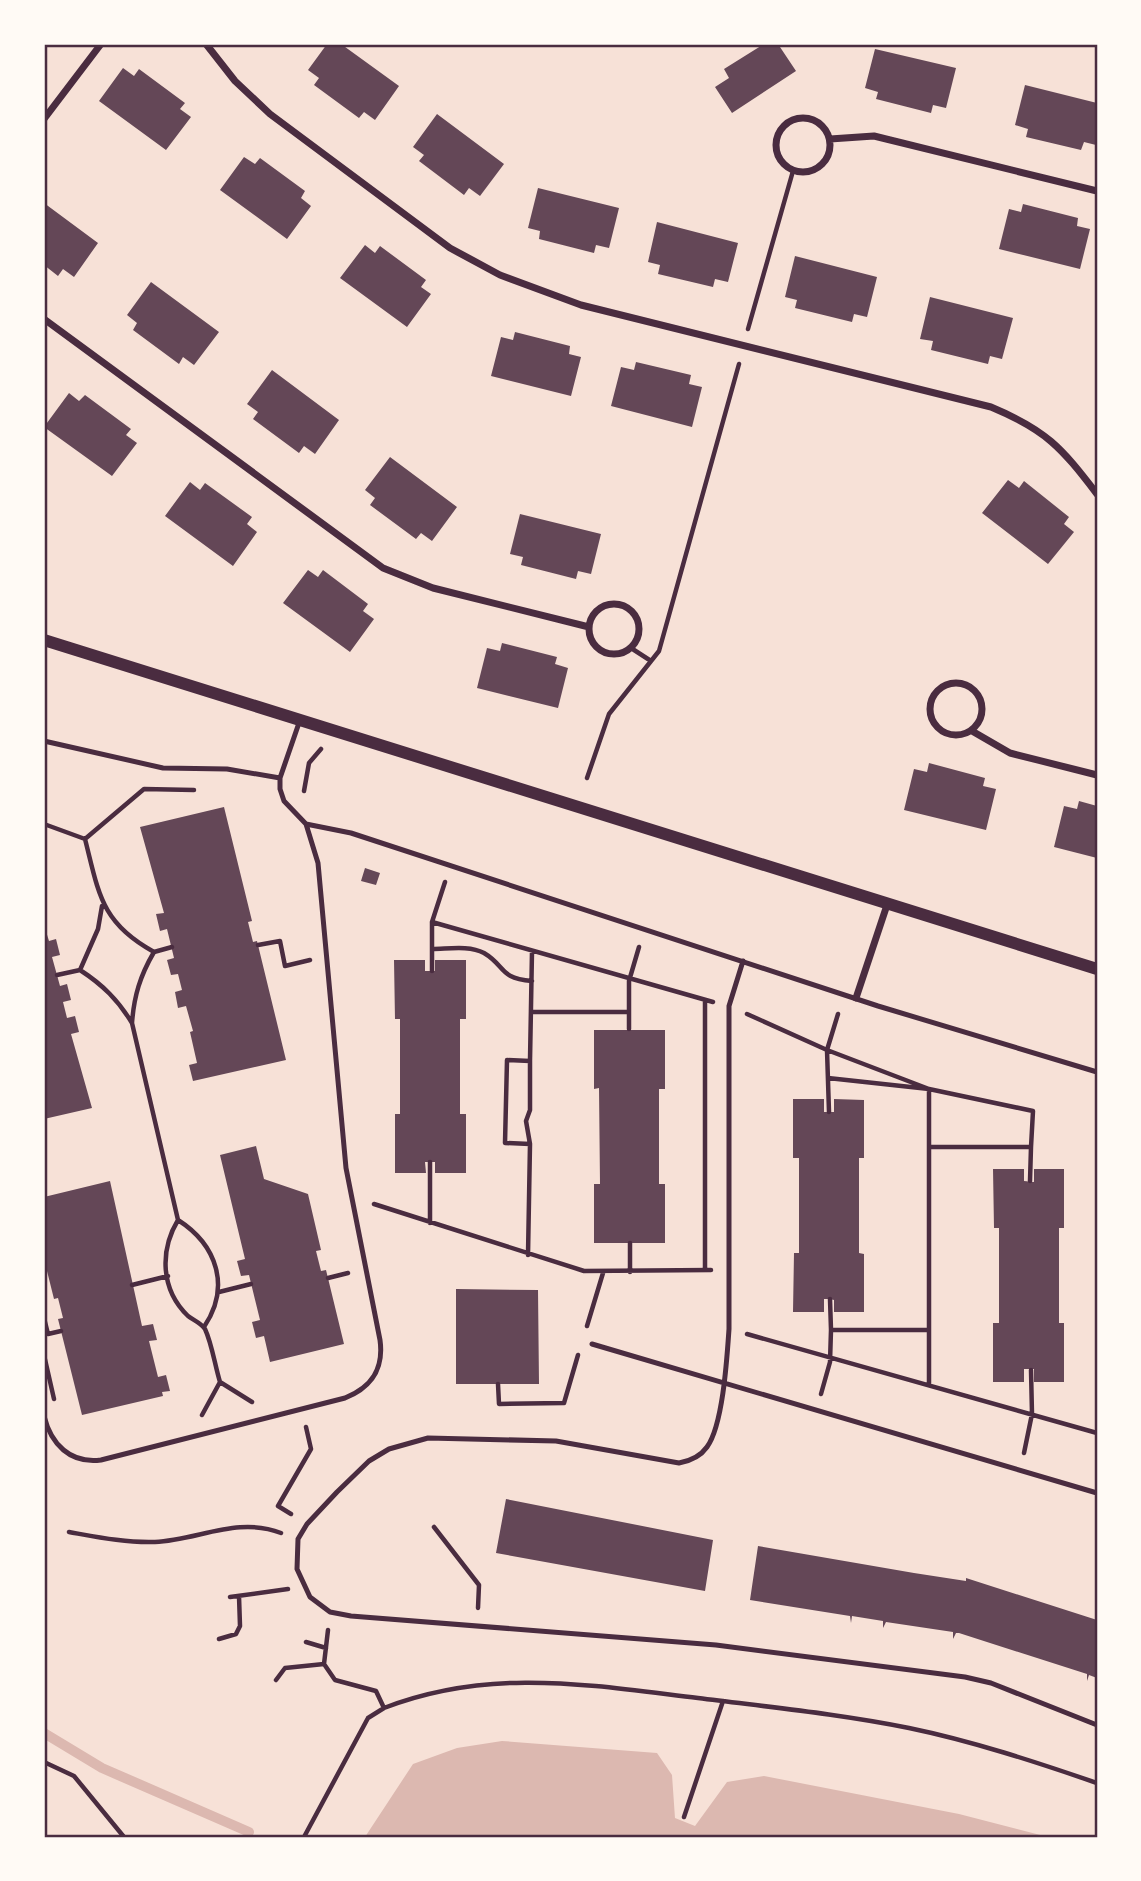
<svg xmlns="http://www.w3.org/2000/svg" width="1141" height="1881" viewBox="0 0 1141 1881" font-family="Ubuntu,sans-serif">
	<rect width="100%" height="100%" fill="#f7e1d7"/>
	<!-- water -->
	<path fill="#dcb8b0" d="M 502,1741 L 657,1753 L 672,1775 L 675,1818 L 695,1826 L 727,1782 L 764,1776 L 959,1814 L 1048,1837 L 365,1837 L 413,1764 L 457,1748 Z"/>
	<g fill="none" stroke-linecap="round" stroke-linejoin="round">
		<!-- stream -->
		<path stroke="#dcb8b0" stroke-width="10" d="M 44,1733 L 102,1768 L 249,1832"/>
	</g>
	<!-- building -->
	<path fill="#644757" d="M 327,44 L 341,44 L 399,86 L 375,120 L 364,112 L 359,118 L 314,85 L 319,78 L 308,70 Z
		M 764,44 L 778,44 L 796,71 L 732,113 L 715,87 L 729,78 L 724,69 Z
		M 875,49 L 956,68 L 946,108 L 933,105 L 931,113 L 876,99 L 878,92 L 865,88 Z
		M 123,68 L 134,76 L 139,69 L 185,103 L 180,109 L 191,117 L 166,150 L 99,101 Z
		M 1025,85 L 1097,103 L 1096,145 L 1084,142 L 1081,150 L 1026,137 L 1028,129 L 1015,125 Z
		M 437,114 L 504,164 L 480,196 L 469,188 L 464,195 L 419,161 L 424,155 L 413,147 Z
		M 244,157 L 255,164 L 260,158 L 305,191 L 301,198 L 311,206 L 287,239 L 220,190 Z
		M 538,188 L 619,208 L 609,248 L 596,245 L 594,253 L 539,239 L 540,231 L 528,228 Z
		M 44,203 L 98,243 L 74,277 L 63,269 L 58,276 L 44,265 Z
		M 1023,204 L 1078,218 L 1077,226 L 1090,229 L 1080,269 L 999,249 L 1009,209 L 1021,212 Z
		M 657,222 L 738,243 L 728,282 L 715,279 L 713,287 L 658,274 L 660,265 L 648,262 Z
		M 365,245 L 375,253 L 380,246 L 426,280 L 421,287 L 431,294 L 407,327 L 340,278 Z
		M 795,256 L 877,277 L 867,317 L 854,314 L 852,322 L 795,308 L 797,300 L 785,297 Z
		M 151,282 L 219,332 L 194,365 L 183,357 L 179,364 L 133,330 L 137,323 L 127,315 Z
		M 930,297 L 1013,318 L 1002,359 L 990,356 L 988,364 L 931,350 L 933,341 L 920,339 Z
		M 515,332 L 570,346 L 569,354 L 581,357 L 571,396 L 491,376 L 501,337 L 513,340 Z
		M 636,362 L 691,375 L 689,384 L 702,387 L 692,427 L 611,406 L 621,367 L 634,370 Z
		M 272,370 L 339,420 L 315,454 L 304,446 L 299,453 L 253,419 L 258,412 L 247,404 Z
		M 69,393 L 79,401 L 85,395 L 131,429 L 126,435 L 137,443 L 112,476 L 44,427 Z
		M 390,457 L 457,507 L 432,541 L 421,533 L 416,539 L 370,505 L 375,498 L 365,490 Z
		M 1008,480 L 1019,488 L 1024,481 L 1069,517 L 1064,524 L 1074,532 L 1048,564 L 982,513 Z
		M 190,482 L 200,490 L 205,483 L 252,517 L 247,524 L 257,532 L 233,566 L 165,516 Z
		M 520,514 L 601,534 L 591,574 L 578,571 L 576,579 L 521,565 L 523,557 L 510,554 Z
		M 308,570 L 318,577 L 323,570 L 368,604 L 363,611 L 374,619 L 350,652 L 283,603 Z
		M 502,643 L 557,657 L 555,664 L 568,668 L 558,708 L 477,688 L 487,648 L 500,651 Z
		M 929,763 L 985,778 L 983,786 L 996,789 L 986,830 L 904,810 L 914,769 L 927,772 Z
		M 1079,801 L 1097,806 L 1097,858 L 1054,847 L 1064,806 L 1077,809 Z
		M 224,807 L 252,921 L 248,922 L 253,942 L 257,941 L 286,1060 L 193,1081 L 189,1065 L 197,1063 L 190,1032 L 193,1031 L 186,1006 L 178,1008 L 175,992 L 182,990 L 178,974 L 171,975 L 167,960 L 174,958 L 167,929 L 160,931 L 156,914 L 164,913 L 140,827 Z
		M 365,868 L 380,873 L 376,885 L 361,881 Z
		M 44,925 L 49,941 L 56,939 L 60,955 L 52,957 L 60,986 L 67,984 L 71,1000 L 63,1002 L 67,1018 L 75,1016 L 79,1032 L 71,1034 L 92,1108 L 44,1119 Z
		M 394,960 L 425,960 L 425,971 L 435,971 L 435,960 L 466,960 L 466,1019 L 460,1019 L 460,1114 L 466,1114 L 466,1173 L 435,1173 L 435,1162 L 425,1162 L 426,1173 L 395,1173 L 395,1114 L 400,1114 L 400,1019 L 395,1019 Z
		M 594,1030 L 665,1030 L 665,1089 L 659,1089 L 659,1184 L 665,1184 L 665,1243 L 594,1243 L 594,1184 L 600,1184 L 599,1088 L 594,1089 Z
		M 793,1099 L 824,1099 L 824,1112 L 834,1112 L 834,1099 L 864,1100 L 864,1158 L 859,1158 L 859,1253 L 864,1254 L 864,1312 L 834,1312 L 834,1300 L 830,1299 L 824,1299 L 824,1312 L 793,1312 L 794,1253 L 799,1253 L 799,1158 L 793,1158 Z
		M 256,1146 L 264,1179 L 308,1194 L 321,1250 L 316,1251 L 321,1271 L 326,1270 L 344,1344 L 270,1362 L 264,1336 L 256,1338 L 252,1322 L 260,1320 L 249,1275 L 241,1276 L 237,1261 L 245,1259 L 220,1155 Z
		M 993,1169 L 1024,1169 L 1024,1181 L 1034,1182 L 1034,1169 L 1064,1169 L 1064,1228 L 1059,1228 L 1059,1323 L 1064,1323 L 1064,1382 L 1034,1382 L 1034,1369 L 1024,1369 L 1024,1382 L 993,1382 L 993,1323 L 999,1323 L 999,1228 L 994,1228 Z
		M 110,1181 L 142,1326 L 153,1324 L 157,1340 L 149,1341 L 158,1377 L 166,1375 L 170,1391 L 162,1392 L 163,1396 L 82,1415 L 58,1319 L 63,1318 L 58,1298 L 54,1299 L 44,1259 L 44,1197 Z
		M 456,1289 L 538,1290 L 539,1384 L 456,1384 Z
		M 506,1499 L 713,1540 L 705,1591 L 496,1553 Z
		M 758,1546 L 914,1573 L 966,1581 L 966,1578 L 1097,1620 L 1097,1678 L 1089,1675 L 1087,1681 L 1087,1674 L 959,1633 L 956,1633 L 953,1639 L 953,1632 L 886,1622 L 883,1628 L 883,1621 L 852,1616 L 851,1623 L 850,1616 L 750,1600 Z"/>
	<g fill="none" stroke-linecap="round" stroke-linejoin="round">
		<!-- path -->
		<path stroke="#4a2c40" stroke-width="4.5" d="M 748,329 L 793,171
			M 631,648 L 651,661
			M 587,778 L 609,714 L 659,651 L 739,364
			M 304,791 L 309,763 L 321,749
			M 44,824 L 85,839 C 99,894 101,923 154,952 L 172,947
			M 85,839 L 144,789 L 194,790
			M 445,882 L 432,922 L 713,1002
			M 432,922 L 432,949 C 448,949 469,945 484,953 C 506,966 498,978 532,981
			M 258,945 L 280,941 L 285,966 L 310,960
			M 154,952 C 140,976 134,996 132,1023 L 178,1220 C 217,1245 231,1287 204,1327
			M 80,970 L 98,929 L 102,906
			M 432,971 L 432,949
			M 57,975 L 80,970 C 103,985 118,1000 132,1023
			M 531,1012 L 629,1012 L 629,981 L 639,947
			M 629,1012 L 629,1029
			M 747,1014 L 827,1050 L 829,1112
			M 838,1014 L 827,1050 L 929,1089 L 1033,1111 L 1031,1147 L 929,1147
			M 530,1061 L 530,1110 L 526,1121 L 530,1144
			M 828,1078 L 929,1089 L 929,1384
			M 1030,1181 L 1031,1147
			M 374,1204 L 584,1271 L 711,1270
			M 178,1220 C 160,1250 160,1289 188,1316 C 193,1320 201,1323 205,1329 C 212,1344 215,1366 220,1382 L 252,1402
			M 430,1223 L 430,1162
			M 630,1243 L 630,1272
			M 528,1255 L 530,1144 L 505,1143 L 507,1060 L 530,1061 L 532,951
			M 705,1270 L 705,1000
			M 328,1278 L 348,1273
			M 132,1285 L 168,1276
			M 219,1292 L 251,1284
			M 830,1299 L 831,1330
			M 44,1318 L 48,1334 L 61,1331
			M 587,1326 L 603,1273
			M 747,1334 L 1097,1433
			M 44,1355 L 54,1399
			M 498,1384 L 499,1404 L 564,1403 L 578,1355
			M 821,1394 L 830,1362 L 831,1330 L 929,1330
			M 202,1415 L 220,1382
			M 1024,1453 L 1032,1414 L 1031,1370
			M 291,1514 L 278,1506 L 311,1449 L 306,1427
			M 434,1527 L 479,1585 L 478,1608
			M 69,1532 C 97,1537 126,1543 155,1542 C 198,1540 238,1516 281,1533
			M 230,1597 L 288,1589
			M 219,1639 L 236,1634 L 240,1626 L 239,1596
			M 306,1642 L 326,1648
			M 276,1680 L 285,1668 L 324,1664
			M 384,1708 C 490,1667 589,1685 698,1698 C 768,1707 840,1714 909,1728 C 972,1741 1036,1762 1097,1783
			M 44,1762 L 74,1776 L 124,1837
			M 684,1817 L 723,1701
			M 304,1837 L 368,1718 L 384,1708 L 376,1691 L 335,1680 L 324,1664 L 328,1630"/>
		<!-- service -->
		<path stroke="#4a2c40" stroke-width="5" d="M 44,741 L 163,768 L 227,769 L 280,778
			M 306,824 L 351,833 L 878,1006 L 1097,1072
			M 743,961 L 729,1006 L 729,1329 C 727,1358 723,1425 707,1447 C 700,1457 690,1461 679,1463 L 556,1441 L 428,1438 L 389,1449 L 369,1461 L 337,1492 L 307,1524 L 298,1539 L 297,1569 L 310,1597 L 330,1612 L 351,1616 L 716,1645 L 965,1677 L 991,1683 L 1097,1725
			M 592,1344 L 1097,1493
			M 44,1416 C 51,1444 70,1464 101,1460 L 345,1398 C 372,1387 384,1369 380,1340 L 346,1168 L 318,863 L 306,824 L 284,801 L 280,789 L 280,778 L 300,720"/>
		<!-- minor -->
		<path stroke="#4a2c40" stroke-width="7" d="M 206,44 L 235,81 L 270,114 L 450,248 L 500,275 L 581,305 L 991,407 C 1046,430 1061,447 1097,494
			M776 145a27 27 0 1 1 54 0a27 27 0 1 1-54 0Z
			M 44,119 L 101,44
			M 830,139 L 874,136 L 1097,191
			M 44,319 L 383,568 L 433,588 L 589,627
			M589 629a25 25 0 1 1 50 0a25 25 0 1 1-50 0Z
			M930 709a26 26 0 1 1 52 0a26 26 0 1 1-52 0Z
			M 972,731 L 1010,753 L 1097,775
			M 856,998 L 887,905"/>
		<!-- tertiary -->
		<path stroke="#4a2c40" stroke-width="12" d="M 44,640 L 1097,969"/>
	</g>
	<!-- border -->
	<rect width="1141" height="1881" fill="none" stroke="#fffaf5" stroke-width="91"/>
	<rect x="46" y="46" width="1050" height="1790" fill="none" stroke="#4a2c40" stroke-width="2.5"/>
</svg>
